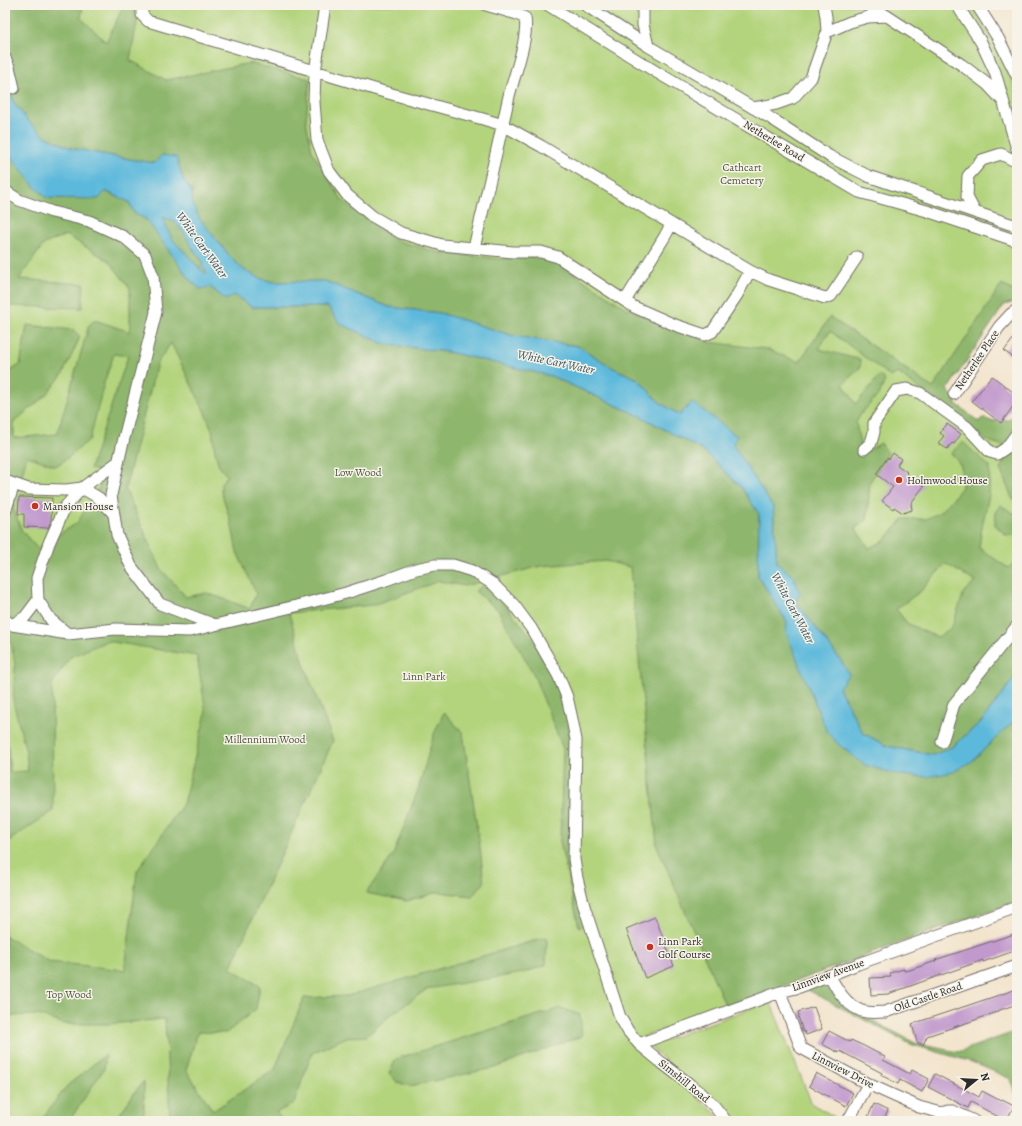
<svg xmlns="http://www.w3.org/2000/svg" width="1022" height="1126" viewBox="0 0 1022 1126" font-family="Alegreya,serif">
	<rect width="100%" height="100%" fill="#f7f3e8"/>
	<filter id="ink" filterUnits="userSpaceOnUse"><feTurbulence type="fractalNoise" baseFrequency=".025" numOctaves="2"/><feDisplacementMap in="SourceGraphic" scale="8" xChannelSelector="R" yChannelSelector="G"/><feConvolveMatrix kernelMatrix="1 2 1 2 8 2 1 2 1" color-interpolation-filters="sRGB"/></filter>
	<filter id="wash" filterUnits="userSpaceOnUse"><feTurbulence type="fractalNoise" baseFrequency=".012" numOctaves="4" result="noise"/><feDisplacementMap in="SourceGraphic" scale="16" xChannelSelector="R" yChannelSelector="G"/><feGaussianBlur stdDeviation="0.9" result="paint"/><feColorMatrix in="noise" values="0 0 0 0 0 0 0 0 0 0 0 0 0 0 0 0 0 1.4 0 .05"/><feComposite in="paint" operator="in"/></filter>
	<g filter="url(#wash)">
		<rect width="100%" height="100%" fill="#f3e4cc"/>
		<!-- green -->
		<path fill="#b3d47d" stroke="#6f8054" d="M 5,5 L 971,5 L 995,42 L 1017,93 L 1017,301 L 1004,305 L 947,390 L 957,400 L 955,403 L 979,422 L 982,418 L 991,421 L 1009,420 L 1017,409 L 1017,901 L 899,943 L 630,1042 L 689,1090 L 716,1114 L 721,1121 L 5,1121 Z
			M 770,1001 L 812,1104 L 833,1116 L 831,1121 L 733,1121 L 649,1046 Z"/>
		<!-- forest -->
		<path fill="#8eb66c" stroke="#5c704c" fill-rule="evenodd" d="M 5,5 L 83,5 L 81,18 L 106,42 L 124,5 L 140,5 L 130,60 L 166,80 L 250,63 L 310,79 L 306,121 L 312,151 L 342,200 L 395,240 L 436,252 L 503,259 L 547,256 L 626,308 L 708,342 L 767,349 L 799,362 L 830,317 L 933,388 L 1002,284 L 1013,291 L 1017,285 L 1017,301 L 1004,305 L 947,390 L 957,400 L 955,403 L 979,422 L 982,418 L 991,421 L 1009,420 L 1017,409 L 1017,499 L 1013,500 L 1000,469 L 1009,451 L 1001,445 L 988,441 L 898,373 L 891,377 L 830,331 L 819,349 L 861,360 L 860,368 L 843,384 L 856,404 L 880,375 L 885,380 L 880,393 L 860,415 L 856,423 L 862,454 L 881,443 L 888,453 L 870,482 L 867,520 L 855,528 L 869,548 L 884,541 L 903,519 L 926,519 L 940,512 L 954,497 L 962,487 L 961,466 L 951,453 L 963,442 L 990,467 L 989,495 L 982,527 L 979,548 L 1008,568 L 1017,561 L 1017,674 L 982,721 L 952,747 L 933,755 L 887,746 L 863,733 L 839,688 L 841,661 L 796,602 L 794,577 L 777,563 L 773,507 L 733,445 L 737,436 L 680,415 L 659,402 L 638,379 L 613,368 L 578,346 L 514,336 L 440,313 L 389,307 L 325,281 L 273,282 L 259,278 L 244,270 L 233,260 L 199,218 L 192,202 L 192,191 L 184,181 L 176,157 L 154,163 L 123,158 L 71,148 L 45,136 L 29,122 L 14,103 L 11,92 L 5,84 ZM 946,564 L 976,582 L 964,592 L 952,627 L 938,637 L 925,632 L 907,623 L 896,609 L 921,591 L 936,574 Z
			M 5,147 L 12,158 L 104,191 L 129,202 L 135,214 L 146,219 L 191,281 L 210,287 L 226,300 L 234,295 L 252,307 L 328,307 L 339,323 L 384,344 L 448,352 L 551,376 L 642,417 L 704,451 L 741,487 L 759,514 L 758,576 L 787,622 L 786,632 L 839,745 L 972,761 L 1017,718 L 1017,901 L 899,943 L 726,1007 L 657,846 L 630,567 L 606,561 L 541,566 L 464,586 L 439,581 L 373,605 L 289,613 L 304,664 L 333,741 L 230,968 L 260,986 L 256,1009 L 226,1033 L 198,1032 L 186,1070 L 213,1111 L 275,1069 L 304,998 L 347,996 L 547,937 L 546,965 L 523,973 L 427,989 L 389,1016 L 367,1036 L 347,1037 L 312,1053 L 294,1103 L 276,1113 L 285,1121 L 170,1121 L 165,1019 L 109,1024 L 64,1024 L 38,1015 L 10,1016 L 5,1023 L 5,936 L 50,962 L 125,970 L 137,871 L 183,804 L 206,713 L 197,656 L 107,641 L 70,657 L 52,684 L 53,811 L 7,842 L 5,841 L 5,738 L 7,738 L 10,772 L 28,771 L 26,752 L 13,701 L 15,665 L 11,641 L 5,642 L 5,374 L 20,365 L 27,325 L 74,330 L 80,337 L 63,374 L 45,396 L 14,422 L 14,438 L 57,434 L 89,325 L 95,320 L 130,332 L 130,288 L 109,261 L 66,235 L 44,244 L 19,279 L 84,284 L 82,308 L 5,306 ZM 171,343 L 189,380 L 203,408 L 212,430 L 215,452 L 219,466 L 227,476 L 221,483 L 221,491 L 232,526 L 237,552 L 256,593 L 250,609 L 227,600 L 206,593 L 186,597 L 161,569 L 125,489 L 157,363 ZM 114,354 L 128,356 L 90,469 L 108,473 L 77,523 L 37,548 L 22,531 L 13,508 L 27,456 L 56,466 L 69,457 L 90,439 L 104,383 Z
			M 162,217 L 175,222 L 184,233 L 193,249 L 203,262 L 207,274 L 206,275 L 172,239 Z
			M 1000,505 L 1017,515 L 1017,536 L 1006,535 L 995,525 L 996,511 Z
			M 487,583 L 533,639 L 564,701 L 573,753 L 570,859 L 587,924 L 579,927 L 560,842 L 563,749 L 533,673 L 498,610 L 475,591 Z
			M 444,712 L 463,733 L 480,847 L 484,883 L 472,896 L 438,892 L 407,901 L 366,893 L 393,855 L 418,790 L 434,734 Z
			M 821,982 L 845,1006 L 917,1044 L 958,1052 L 1017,1031 L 1017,1098 L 1011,1079 L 972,1062 L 910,1044 L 806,989 Z
			M 561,1008 L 580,1015 L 582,1036 L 494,1068 L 410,1086 L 397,1082 L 389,1073 L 395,1061 L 401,1057 Z
			M 106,1054 L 104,1069 L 69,1121 L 40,1121 L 67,1086 Z
			M 144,1081 L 144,1121 L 115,1121 L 135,1092 Z"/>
		<!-- water -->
		<path fill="#5db9db" stroke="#447283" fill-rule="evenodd" d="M 11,92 L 14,103 L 29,122 L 45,136 L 71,148 L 123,158 L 154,163 L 162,155 L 176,157 L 184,181 L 192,191 L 192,202 L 199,218 L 233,260 L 244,270 L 259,278 L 273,282 L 325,281 L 389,307 L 440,313 L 514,336 L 578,346 L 613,368 L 638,379 L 659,402 L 680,415 L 692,402 L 737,436 L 733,445 L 773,507 L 777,563 L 794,577 L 800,593 L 796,602 L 841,661 L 849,674 L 839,688 L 863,733 L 887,746 L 933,755 L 952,747 L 982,721 L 1017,674 L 1017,718 L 972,761 L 953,772 L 928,777 L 900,775 L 865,765 L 839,745 L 826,730 L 786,632 L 787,622 L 758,576 L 759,514 L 741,487 L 704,451 L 642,417 L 551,376 L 448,352 L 384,344 L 339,323 L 328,307 L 252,307 L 234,295 L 226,300 L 210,287 L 200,289 L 191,281 L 146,219 L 135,214 L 129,202 L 105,191 L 99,199 L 47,198 L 34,186 L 12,158 L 5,147 L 5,95 ZM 162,217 L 175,222 L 184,233 L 193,249 L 203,262 L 202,266 L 207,273 L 206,275 L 172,239 Z"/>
		<g id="blocks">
			<!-- building -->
			<path fill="#c199cd" d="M 1017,334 L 1017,360 L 1004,351 Z
				M 992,376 L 1017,395 L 1017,401 L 1001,423 L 972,401 Z
				M 947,424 L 961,434 L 954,444 L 952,443 L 947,449 L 938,443 L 944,436 L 940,433 Z
				M 893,453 L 901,459 L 897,465 L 907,472 L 906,473 L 924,486 L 911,503 L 912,510 L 903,513 L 894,507 L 893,509 L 882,501 L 893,487 L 876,474 L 888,457 L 889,459 Z
				M 19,497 L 52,498 L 51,521 L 48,528 L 24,527 L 24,514 L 18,514 Z
				M 655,917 L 674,966 L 645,978 L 626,929 Z
				M 1017,933 L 1017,950 L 983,962 L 983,960 L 888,994 L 871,995 L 870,978 L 891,977 L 890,973 L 904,969 L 904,971 L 910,970 L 936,961 L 935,960 Z
				M 1017,989 L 1017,1004 L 997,1011 L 997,1012 L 975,1020 L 927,1036 L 923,1045 L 917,1042 L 912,1024 Z
				M 814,1007 L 822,1029 L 806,1035 L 804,1031 L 803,1032 L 798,1016 L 799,1016 L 798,1012 Z
				M 829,1031 L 850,1042 L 851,1040 L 864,1046 L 885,1057 L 883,1060 L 910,1074 L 912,1070 L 929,1079 L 922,1092 L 900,1080 L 898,1084 L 881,1075 L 882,1073 L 840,1051 L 839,1053 L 822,1044 Z
				M 816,1073 L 853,1093 L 846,1106 L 809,1086 Z
				M 935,1074 L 979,1097 L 982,1091 L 1001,1101 L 1002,1100 L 1014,1106 L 1006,1121 L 971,1102 L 968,1108 L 928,1087 Z
				M 874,1104 L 888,1111 L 883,1121 L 866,1121 Z"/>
		</g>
	</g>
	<g filter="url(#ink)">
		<use href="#blocks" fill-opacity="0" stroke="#716c63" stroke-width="1"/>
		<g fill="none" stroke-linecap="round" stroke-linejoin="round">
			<defs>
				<path id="minor" d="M 142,5 L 142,15 L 148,21 L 381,91 L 483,119 L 503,125 L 541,146 L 750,271 L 769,280 L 825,298 L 831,296 L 857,257
					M 325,5 L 315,72 L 314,102 L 317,140 L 329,171 L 347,195 L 372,216 L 401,233 L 442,245 L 513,252 L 541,252 L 558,257 L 634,307 L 675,325 L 705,335 L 712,332 L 737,295 L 750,271
					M 548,5 L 653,70 L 859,192 L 927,211 L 1017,241
					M 585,5 L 648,46 L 772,119 L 829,156 L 868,176 L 1010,224 L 1017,225
					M 643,5 L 643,25 L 648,46
					M 868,5 L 887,16 L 962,65 L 987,84 L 1003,101
					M 957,5 L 981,42 L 995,72 L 1017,149
					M 977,5 L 998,38 L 1017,76
					M 827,32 L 850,22 L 868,17 L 887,16
					M 5,58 L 9,67 L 14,88
					M 753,108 L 776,104 L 793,98 L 811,78 L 827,32 L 826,17 L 824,5
					M 5,191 L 19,200 L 52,212 L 89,221 L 124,237 L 145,255 L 153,276 L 156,312 L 122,446 L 111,495 L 117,535 L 131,566 L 160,604 L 215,625 L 296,606 L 346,593 L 386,580 L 416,569 L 435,565 L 453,565 L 472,571 L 493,584 L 514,605 L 531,628 L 558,675 L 567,697 L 572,719 L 576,740 L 574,859 L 577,878 L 584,906 L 620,1017 L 628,1031 L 639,1044 L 662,1063 L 701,1093 L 715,1107 L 726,1121
					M 975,212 L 967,197 L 968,176 L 982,160 L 1001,154 L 1017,162
					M 474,248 C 486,197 498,146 509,96 C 514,76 529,37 525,18 L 517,14 L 486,5
					M 625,301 L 665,236 L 671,225
					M 954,394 L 999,327 L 1011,314 L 1017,310
					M 864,449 L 871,443 L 874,432 L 874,423 L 896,391 L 907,389 L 920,393 L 967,427 L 990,452 L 997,454 L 1006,448 L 1017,433
					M 5,481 L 28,489 L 66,490 L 82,488 L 118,462
					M 5,512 L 14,484
					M 5,620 L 12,625 L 68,634 L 116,629 L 190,631 L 215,625
					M 12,625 L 25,617 L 38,600
					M 68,634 L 51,620 L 38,600 L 37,578 L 49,543 L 65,507 L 82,488 L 99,498 L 114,514
					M 942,742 L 954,704 L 1017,626
					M 830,976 C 837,990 848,1009 866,1012 C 872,1013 879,1012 885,1012 L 1017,966
					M 780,992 L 801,1048 L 868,1084 L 919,1107 L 942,1113 L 948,1111 L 953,1111 L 974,1121
					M 639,1044 L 780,992 L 800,987 L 858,964 L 1017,907
					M 848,1121 L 868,1084"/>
			</defs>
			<!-- minor casing -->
			<use href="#minor" stroke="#716c63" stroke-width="13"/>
			<!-- minor -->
			<use href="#minor" stroke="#fff" stroke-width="11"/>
		</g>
	</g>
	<!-- markers -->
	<g fill="#c8321e" stroke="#f7f3e8" stroke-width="1.5">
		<circle cx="899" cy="480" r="4"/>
		<circle cx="35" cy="506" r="4"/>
		<circle cx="650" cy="947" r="4"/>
	</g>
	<g text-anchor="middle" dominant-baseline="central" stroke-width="3" stroke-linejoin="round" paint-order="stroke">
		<!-- street labels -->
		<g font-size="11" fill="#2b2b2b" stroke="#f7f3e8">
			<text transform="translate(774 141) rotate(31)">Netherlee Road</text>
			<text transform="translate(977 360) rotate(-56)">Netherlee Place</text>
			<text transform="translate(828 975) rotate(-20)">Linnview Avenue</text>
			<text transform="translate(928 997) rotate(-19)">Old Castle Road</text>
			<text transform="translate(843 1070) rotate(27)">Linnview Drive</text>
			<text transform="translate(684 1081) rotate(39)">Simshill Road</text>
		</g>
		<!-- park labels -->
		<g font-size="11" fill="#4d5540" stroke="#f7f3e8">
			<text x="742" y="167">Cathcart<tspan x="742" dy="13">Cemetery</tspan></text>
			<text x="358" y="472">Low Wood</text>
			<text x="424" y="676">Linn Park</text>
			<text x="265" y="739">Millennium Wood</text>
			<text x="69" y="994">Top Wood</text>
		</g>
		<!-- poi labels -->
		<g font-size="11" fill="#2b2b2b" stroke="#f7f3e8" text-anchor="start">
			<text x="907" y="480">Holmwood House</text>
			<text x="43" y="506">Mansion House</text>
			<text x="658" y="941">Linn Park<tspan x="658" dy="13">Golf Course</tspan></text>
		</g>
		<!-- water labels -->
		<g font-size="12" font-style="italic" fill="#3a5660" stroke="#f7f3e8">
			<text transform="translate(202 245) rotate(54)">White Cart Water</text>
			<text transform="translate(556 362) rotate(12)">White Cart Water</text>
			<text transform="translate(793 608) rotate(62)">White Cart Water</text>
		</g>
	</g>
	<!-- margin -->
	<rect width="1022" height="1126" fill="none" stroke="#f7f3e8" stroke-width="20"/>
	<!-- north arrow -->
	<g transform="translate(976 1080) rotate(72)" stroke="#f7f3e8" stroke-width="3" paint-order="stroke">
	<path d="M0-3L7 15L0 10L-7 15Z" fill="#2b2b2b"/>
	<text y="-6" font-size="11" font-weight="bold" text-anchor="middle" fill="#2b2b2b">N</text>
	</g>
</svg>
